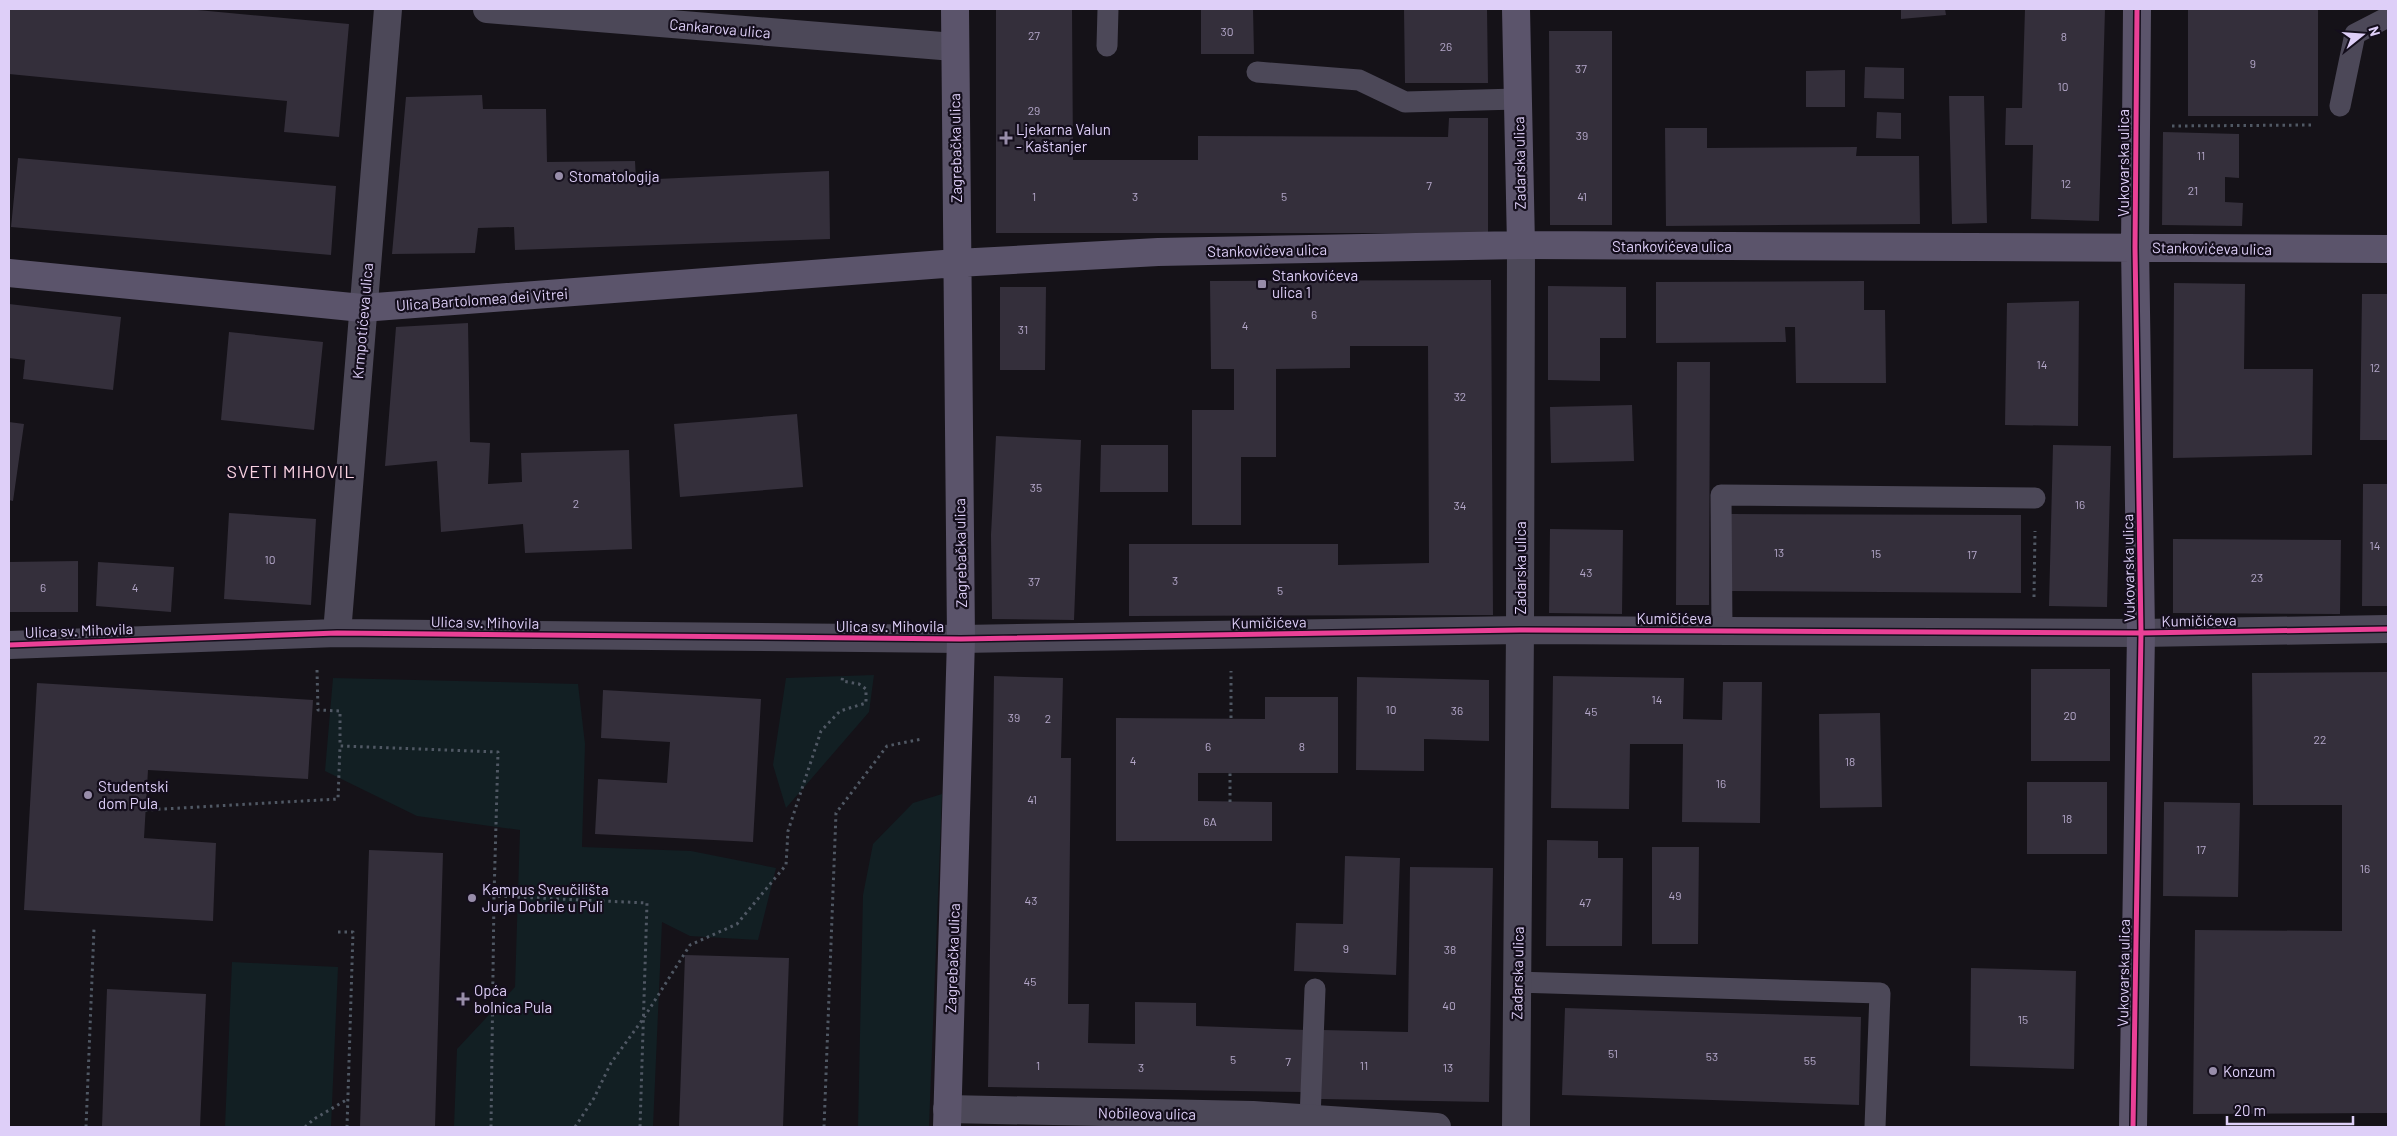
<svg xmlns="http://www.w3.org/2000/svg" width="2397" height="1136" viewBox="0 0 2397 1136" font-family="Barlow,sans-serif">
	<rect width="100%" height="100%" fill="#151218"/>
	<!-- green -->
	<path fill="#121f23" d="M 874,675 L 869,712 L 786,808 L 773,765 L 786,678 Z
		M 333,678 L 578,684 L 585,744 L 582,847 L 691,851 L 776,868 L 758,940 L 690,936 L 662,922 L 653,1127 L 454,1127 L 457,1049 L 515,987 L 520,830 L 417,816 L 325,771 Z
		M 942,794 L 929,1127 L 858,1127 L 863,895 L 873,844 L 913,803 Z
		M 232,962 L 338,967 L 331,1127 L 225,1127 Z"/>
	<!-- building -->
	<path fill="#342f3b" d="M 9,9 L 187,9 L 349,24 L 339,137 L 284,132 L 287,101 L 9,74 Z
		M 996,9 L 1072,9 L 1073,160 L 1198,160 L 1198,136 L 1448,137 L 1449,118 L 1488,118 L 1488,233 L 996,233 Z
		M 1201,9 L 1253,9 L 1254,54 L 1201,54 Z
		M 1404,9 L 1487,9 L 1488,83 L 1405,83 Z
		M 1901,9 L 1945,9 L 1946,15 L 1901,19 Z
		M 2025,9 L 2105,9 L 2099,221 L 2031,219 L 2033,145 L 2005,145 L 2006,108 L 2022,108 Z
		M 2188,10 L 2318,10 L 2318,116 L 2188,116 Z
		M 1549,31 L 1612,31 L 1612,225 L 1550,225 Z
		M 1865,67 L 1904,68 L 1904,99 L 1864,98 Z
		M 1845,70 L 1845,107 L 1806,107 L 1806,71 Z
		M 482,95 L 483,109 L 546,109 L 547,162 L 635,161 L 636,180 L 829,171 L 830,239 L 515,250 L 514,227 L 478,228 L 475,253 L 392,254 L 406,97 Z
		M 1949,96 L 1984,96 L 1987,223 L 1952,224 Z
		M 1877,112 L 1901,113 L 1901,139 L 1876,138 Z
		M 1665,128 L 1707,128 L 1707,148 L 1857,147 L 1856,156 L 1919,156 L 1920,224 L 1666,226 Z
		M 2163,132 L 2239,134 L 2239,178 L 2225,177 L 2225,202 L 2243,203 L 2242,226 L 2162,225 Z
		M 18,158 L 336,186 L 331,255 L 11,227 Z
		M 1491,280 L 1493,615 L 1129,616 L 1129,544 L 1338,544 L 1338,565 L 1429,563 L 1428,346 L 1350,346 L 1350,368 L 1276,369 L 1276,457 L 1241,457 L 1241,525 L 1192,525 L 1192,410 L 1234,410 L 1234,369 L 1211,369 L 1210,281 Z
		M 1864,281 L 1864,310 L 1885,310 L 1886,383 L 1796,383 L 1795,327 L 1785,327 L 1786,342 L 1656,343 L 1656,282 Z
		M 2174,283 L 2245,284 L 2244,369 L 2313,369 L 2312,455 L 2173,458 Z
		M 1548,286 L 1626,287 L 1626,338 L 1600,338 L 1600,381 L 1548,380 Z
		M 1000,287 L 1046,287 L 1045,370 L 1000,370 Z
		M 2362,294 L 2388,294 L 2388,440 L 2360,440 Z
		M 2079,301 L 2078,426 L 2005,425 L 2007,303 Z
		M 9,304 L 121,317 L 113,390 L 23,379 L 25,360 L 9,358 Z
		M 468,323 L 470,442 L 490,443 L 488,484 L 522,482 L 521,453 L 629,450 L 632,549 L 525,553 L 523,524 L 441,532 L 437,461 L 385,466 L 396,327 Z
		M 229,332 L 323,342 L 314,430 L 221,420 Z
		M 1677,362 L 1710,362 L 1709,605 L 1676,605 Z
		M 1632,405 L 1634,461 L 1551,463 L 1550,407 Z
		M 797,414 L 803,487 L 680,497 L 674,424 Z
		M 9,422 L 24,424 L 13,501 L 9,500 Z
		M 996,436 L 1081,440 L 1074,620 L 992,619 L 991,535 Z
		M 1101,445 L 1168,445 L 1168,492 L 1100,492 Z
		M 2053,445 L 2111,446 L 2107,607 L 2049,606 Z
		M 2363,484 L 2388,484 L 2388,606 L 2362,606 Z
		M 229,513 L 316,519 L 311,605 L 224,599 Z
		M 1731,514 L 2021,515 L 2021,593 L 1730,591 Z
		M 1550,529 L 1623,530 L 1622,614 L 1549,613 Z
		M 2173,539 L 2341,540 L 2340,614 L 2173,613 Z
		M 78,561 L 78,612 L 9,612 L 9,562 Z
		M 98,562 L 174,567 L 171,612 L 96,606 Z
		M 2031,669 L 2110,669 L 2110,761 L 2031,761 Z
		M 2388,672 L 2388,1113 L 2193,1114 L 2195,930 L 2342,931 L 2342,805 L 2253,805 L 2252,673 Z
		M 994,676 L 1063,678 L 1061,758 L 1071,758 L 1068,1004 L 1089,1004 L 1088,1043 L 1135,1044 L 1135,1002 L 1196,1003 L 1196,1026 L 1307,1030 L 1303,1092 L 988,1087 Z
		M 1553,676 L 1684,678 L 1683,719 L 1722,720 L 1723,682 L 1762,682 L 1760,823 L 1682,822 L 1683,744 L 1630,744 L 1629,809 L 1551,808 Z
		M 1357,677 L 1489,680 L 1489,741 L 1424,739 L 1424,771 L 1356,770 Z
		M 37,683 L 313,700 L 308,779 L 148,770 L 144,838 L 216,843 L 213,921 L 24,910 Z
		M 603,690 L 761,699 L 753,842 L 595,834 L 598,779 L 667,783 L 670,742 L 601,738 Z
		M 1265,697 L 1338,697 L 1338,773 L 1198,773 L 1198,801 L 1272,802 L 1272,841 L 1116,841 L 1116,718 L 1265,719 Z
		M 1880,713 L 1882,807 L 1820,808 L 1819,714 Z
		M 2027,782 L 2107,782 L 2107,854 L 2027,854 Z
		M 2164,802 L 2240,803 L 2238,897 L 2163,896 Z
		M 1547,840 L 1598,841 L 1598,858 L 1623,858 L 1622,946 L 1546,946 Z
		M 1652,847 L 1699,847 L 1698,944 L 1652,944 Z
		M 369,850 L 443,853 L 435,1127 L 360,1127 Z
		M 1345,856 L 1400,858 L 1396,975 L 1294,971 L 1296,923 L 1343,924 Z
		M 1410,867 L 1493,868 L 1489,1102 L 1321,1099 L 1322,1030 L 1408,1032 Z
		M 685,955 L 789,958 L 783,1127 L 679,1127 Z
		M 1971,968 L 2076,971 L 2074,1069 L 1970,1066 Z
		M 107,989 L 206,994 L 200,1127 L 102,1127 Z
		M 1565,1008 L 1861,1017 L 1859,1105 L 1562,1095 Z"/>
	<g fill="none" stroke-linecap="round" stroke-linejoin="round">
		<!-- path -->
		<path stroke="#505864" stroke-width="3" stroke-dasharray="2.5 4" stroke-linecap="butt" d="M 2172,126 L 2313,125
			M 2034,597 L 2035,531
			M 317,670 L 318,710 L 340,711 L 340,746
			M 1231,718 L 1231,671
			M 1230,802 L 1230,773
			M 145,810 L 338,799 L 340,746 L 498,752 L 494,896 L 647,903 L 640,1127
			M 338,932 L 353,932 L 347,1127
			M 86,1127 L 94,929
			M 305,1127 L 314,1119 L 348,1099
			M 491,1127 L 494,896
			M 575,1127 L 594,1098 L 611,1063 L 643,1019 L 690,945 L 737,924 L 786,865 L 788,831 L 821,731 L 840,711 L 866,703 L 866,689 L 859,684 L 842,681 L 843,674
			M 824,1127 L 836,813 L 887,746 L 922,739"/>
		<!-- lane -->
		<path stroke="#4c4858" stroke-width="21" d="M 1107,46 L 1108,9
			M 1257,72 L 1359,80 L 1405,102 L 1517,99
			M 2340,106 L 2355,34 L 2388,17
			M 1722,631 L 1721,495 L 2035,498
			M 1517,982 L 1880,993 L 1875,1127
			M 1310,1119 L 1315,989"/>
		<!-- street -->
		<path stroke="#4c4858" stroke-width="28" d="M 487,9 L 954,47
			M 337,633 L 388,9
			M 9,645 L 337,633 L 961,639 L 1520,630 L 2141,633 L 2388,629
			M 947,1109 L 1253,1115 L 1437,1127
			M 1516,1127 L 1520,630 L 1521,245"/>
		<!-- secondary -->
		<path stroke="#5b546b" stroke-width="28" d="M 1516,9 L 1521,245
			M 9,273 L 362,308 L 957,263 L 1158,252 L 1521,245 L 2388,249
			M 947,1127 L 961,639 L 955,9
			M 2133,1127 L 2141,633 L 2135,247 L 2137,9"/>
		<defs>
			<path id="cycleway" d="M 9,645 L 337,633 L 961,639 L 1520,630 L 2141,633 L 2388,629
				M 2133,1127 L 2141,633 L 2135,247 L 2137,9"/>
		</defs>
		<!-- cycleway casing -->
		<use href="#cycleway" stroke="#140e1c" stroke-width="8"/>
		<!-- cycleway -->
		<use href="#cycleway" stroke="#ea4096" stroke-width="5"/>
	</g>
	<!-- markers -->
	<g fill="#988daa" stroke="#140e1c" stroke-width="2">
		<path d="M1003.5 130.5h5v5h5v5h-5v5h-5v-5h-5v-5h5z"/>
		<circle cx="559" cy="176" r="5"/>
		<rect x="1257" y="279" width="10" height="10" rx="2.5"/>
		<circle cx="88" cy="795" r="5"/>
		<circle cx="472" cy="898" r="5"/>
		<path d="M460.5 991.5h5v5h5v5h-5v5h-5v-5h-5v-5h5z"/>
		<circle cx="2213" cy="1071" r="5"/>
	</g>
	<g text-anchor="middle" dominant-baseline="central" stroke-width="4.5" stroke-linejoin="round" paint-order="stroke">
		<!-- number labels -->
		<g font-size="12" fill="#b4a7c9">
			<text x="1227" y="31">30</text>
			<text x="1034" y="35">27</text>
			<text x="2064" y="36">8</text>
			<text x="1446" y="46">26</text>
			<text x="2253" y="63">9</text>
			<text x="1581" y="68">37</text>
			<text x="2063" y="86">10</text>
			<text x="1034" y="110">29</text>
			<text x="1582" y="135">39</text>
			<text x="2201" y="155">11</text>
			<text x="2066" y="183">12</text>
			<text x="1429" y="185">7</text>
			<text x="2193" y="190">21</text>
			<text x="1034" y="196">1</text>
			<text x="1135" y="196">3</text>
			<text x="1284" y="196">5</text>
			<text x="1582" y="196">41</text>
			<text x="1314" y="314">6</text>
			<text x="1245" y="325">4</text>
			<text x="1023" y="329">31</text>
			<text x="2042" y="364">14</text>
			<text x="2375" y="367">12</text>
			<text x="1460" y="396">32</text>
			<text x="1036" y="487">35</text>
			<text x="576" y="503">2</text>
			<text x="2080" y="504">16</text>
			<text x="1460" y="505">34</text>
			<text x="2375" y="545">14</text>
			<text x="1779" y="552">13</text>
			<text x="1876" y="553">15</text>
			<text x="1972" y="554">17</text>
			<text x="270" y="559">10</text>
			<text x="1586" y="572">43</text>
			<text x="2257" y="577">23</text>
			<text x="1175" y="580">3</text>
			<text x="1034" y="581">37</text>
			<text x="43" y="587">6</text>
			<text x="135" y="587">4</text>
			<text x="1280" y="590">5</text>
			<text x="1657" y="699">14</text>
			<text x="1391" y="709">10</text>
			<text x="1457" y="710">36</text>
			<text x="1591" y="711">45</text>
			<text x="2070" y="715">20</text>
			<text x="1014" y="717">39</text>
			<text x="1048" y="718">2</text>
			<text x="2320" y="739">22</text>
			<text x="1208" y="746">6</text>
			<text x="1302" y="746">8</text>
			<text x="1133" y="760">4</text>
			<text x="1850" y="761">18</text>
			<text x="1721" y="783">16</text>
			<text x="1032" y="799">41</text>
			<text x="2067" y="818">18</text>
			<text x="1210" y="821">6A</text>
			<text x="2201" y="849">17</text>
			<text x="2365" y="868">16</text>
			<text x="1675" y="895">49</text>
			<text x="1031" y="900">43</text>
			<text x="1585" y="902">47</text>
			<text x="1346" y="948">9</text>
			<text x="1450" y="949">38</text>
			<text x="1030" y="981">45</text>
			<text x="1449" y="1005">40</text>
			<text x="2023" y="1019">15</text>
			<text x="1613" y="1053">51</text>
			<text x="1712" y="1056">53</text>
			<text x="1233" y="1059">5</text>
			<text x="1810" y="1060">55</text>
			<text x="1288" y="1061">7</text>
			<text x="1038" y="1065">1</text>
			<text x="1364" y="1065">11</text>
			<text x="1141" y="1067">3</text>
			<text x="1448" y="1067">13</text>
		</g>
		<!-- street labels -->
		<g font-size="15" fill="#decff8" stroke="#140e1c">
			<text transform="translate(720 28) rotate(5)">Cankarova ulica</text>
			<text transform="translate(955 148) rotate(-91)">Zagrebačka ulica</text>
			<text transform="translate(1519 163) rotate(-91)">Zadarska ulica</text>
			<text transform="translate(2123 163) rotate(-90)">Vukovarska ulica</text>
			<text x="1672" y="246">Stankovićeva ulica</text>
			<text transform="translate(2212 248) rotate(1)">Stankovićeva ulica</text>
			<text transform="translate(1267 250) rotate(-1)">Stankovićeva ulica</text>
			<text transform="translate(482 299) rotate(-4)">Ulica Bartolomea dei Vitrei</text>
			<text transform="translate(362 321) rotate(-85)">Krmpotićeva ulica</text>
			<text transform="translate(960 553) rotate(-91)">Zagrebačka ulica</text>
			<text transform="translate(1520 568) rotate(-90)">Zadarska ulica</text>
			<text transform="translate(2128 568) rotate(-91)">Vukovarska ulica</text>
			<text x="1674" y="618">Kumičićeva</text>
			<text transform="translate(2199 620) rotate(-1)">Kumičićeva</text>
			<text transform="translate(485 622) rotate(1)">Ulica sv. Mihovila</text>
			<text transform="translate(1269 622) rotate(-1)">Kumičićeva</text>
			<text x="890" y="626">Ulica sv. Mihovila</text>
			<text transform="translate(79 630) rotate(-2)">Ulica sv. Mihovila</text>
			<text transform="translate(952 958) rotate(-88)">Zagrebačka ulica</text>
			<text transform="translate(1517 973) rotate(-89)">Zadarska ulica</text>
			<text transform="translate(2123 973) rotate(-89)">Vukovarska ulica</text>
			<text transform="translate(1147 1113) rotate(1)">Nobileova ulica</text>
		</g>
		<!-- poi labels -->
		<g font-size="15" fill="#decff8" stroke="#140e1c" text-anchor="start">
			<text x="1016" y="129">Ljekarna Valun<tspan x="1016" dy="17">- Kaštanjer</tspan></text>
			<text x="569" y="176">Stomatologija</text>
			<text x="1272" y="275">Stankovićeva<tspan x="1272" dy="17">ulica 1</tspan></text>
			<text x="98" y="786">Studentski<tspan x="98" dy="17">dom Pula</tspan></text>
			<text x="482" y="889">Kampus Sveučilišta<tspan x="482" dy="17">Jurja Dobrile u Puli</tspan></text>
			<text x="474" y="990">Opća<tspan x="474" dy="17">bolnica Pula</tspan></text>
			<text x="2223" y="1071">Konzum</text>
		</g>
		<!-- quarter labels -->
		<g font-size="18" letter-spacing="1" fill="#f9d1e1" stroke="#140e1c">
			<text x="291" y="471">SVETI MIHOVIL</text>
		</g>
	</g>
	<!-- border -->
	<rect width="2397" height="1136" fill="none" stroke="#decff8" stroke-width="20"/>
	<!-- north arrow -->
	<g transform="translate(2362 35) rotate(73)" stroke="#140e1c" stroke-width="4" paint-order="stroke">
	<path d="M0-4L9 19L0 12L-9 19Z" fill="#decff8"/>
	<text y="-8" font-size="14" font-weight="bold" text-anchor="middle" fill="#decff8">N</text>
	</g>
	<!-- scale -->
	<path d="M2227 1116v8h126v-8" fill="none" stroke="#decff8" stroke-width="2.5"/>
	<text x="2234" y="1116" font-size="15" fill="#decff8" stroke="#140e1c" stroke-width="4" paint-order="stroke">20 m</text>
</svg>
